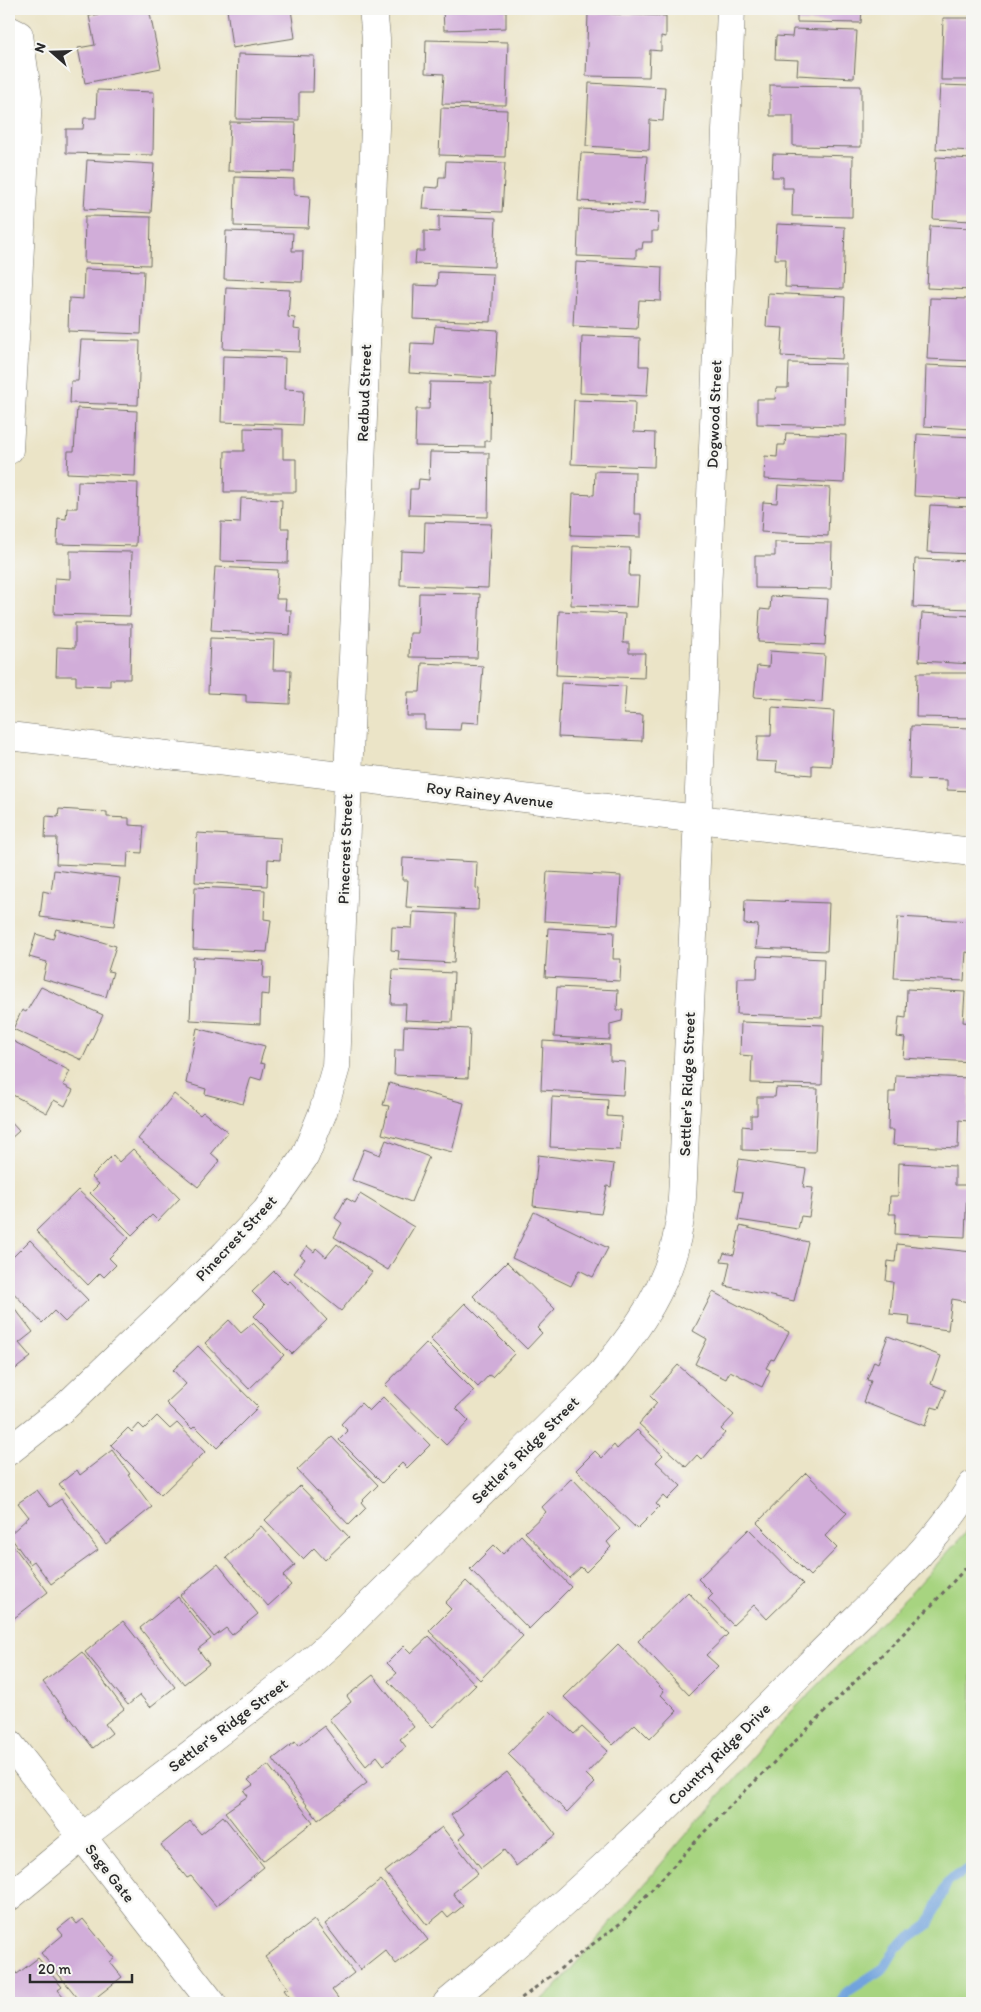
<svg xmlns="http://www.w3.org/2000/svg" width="981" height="2012" viewBox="0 0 981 2012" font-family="Itim,sans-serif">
	<rect width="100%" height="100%" fill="#f6f6f2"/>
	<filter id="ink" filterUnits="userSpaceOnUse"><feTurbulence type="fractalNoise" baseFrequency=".02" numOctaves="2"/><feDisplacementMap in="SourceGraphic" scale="10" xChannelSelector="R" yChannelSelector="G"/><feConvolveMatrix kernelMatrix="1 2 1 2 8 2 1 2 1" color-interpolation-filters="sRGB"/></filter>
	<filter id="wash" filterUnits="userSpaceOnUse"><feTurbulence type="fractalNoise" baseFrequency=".0096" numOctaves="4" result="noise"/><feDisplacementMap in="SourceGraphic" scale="20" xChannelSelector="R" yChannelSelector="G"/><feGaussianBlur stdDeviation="1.12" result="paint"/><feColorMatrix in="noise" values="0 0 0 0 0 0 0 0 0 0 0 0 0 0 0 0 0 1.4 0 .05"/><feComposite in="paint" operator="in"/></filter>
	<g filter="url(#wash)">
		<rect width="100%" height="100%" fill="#ebe4c7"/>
		<!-- green -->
		<path fill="#a7d480" stroke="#698056" d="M 972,1522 L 972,2003 L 537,2003 L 554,1989 L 792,1711 L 910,1594 L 966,1532 Z"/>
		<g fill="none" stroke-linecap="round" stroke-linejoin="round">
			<!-- stream -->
			<path stroke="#71a3dd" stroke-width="10" d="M 840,2003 L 847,1992 L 884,1968 L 896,1948 L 928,1925 L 948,1881 L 972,1867"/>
		</g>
		<g id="blocks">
			<!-- building -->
			<path fill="#d1add9" d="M 125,9 L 149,9 L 161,68 L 85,83 L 78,48 L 95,45 L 89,16 Z
				M 227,9 L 291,9 L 295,38 L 232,48 Z
				M 443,9 L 506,9 L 506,28 L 444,30 Z
				M 797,9 L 862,9 L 861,23 L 797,22 Z
				M 588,13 L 666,16 L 666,37 L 661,36 L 661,51 L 650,50 L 649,77 L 586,76 Z
				M 943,18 L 972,18 L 972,80 L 941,80 Z
				M 793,29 L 857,31 L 854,78 L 797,75 L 798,60 L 775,59 L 776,36 L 792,37 Z
				M 426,40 L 508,42 L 506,105 L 442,104 L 444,74 L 425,73 Z
				M 238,54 L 314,56 L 313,92 L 299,92 L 299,120 L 236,119 Z
				M 589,83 L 665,87 L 663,121 L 650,120 L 649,150 L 586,146 Z
				M 770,85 L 861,86 L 861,147 L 793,146 L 793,116 L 770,116 Z
				M 940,85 L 972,86 L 972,151 L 936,149 Z
				M 97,90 L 154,92 L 153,155 L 66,153 L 66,129 L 83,129 L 84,118 L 96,118 Z
				M 441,108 L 507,110 L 505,157 L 439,155 Z
				M 230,122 L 296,123 L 294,172 L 228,171 Z
				M 581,153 L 647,156 L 644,204 L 578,201 Z
				M 773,154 L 853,156 L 852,217 L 792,216 L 793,188 L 783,188 L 783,177 L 772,177 Z
				M 936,157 L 972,159 L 972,221 L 933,219 Z
				M 87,160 L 154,164 L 151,213 L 84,209 Z
				M 446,161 L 505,163 L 502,212 L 423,209 L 425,187 L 438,188 L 439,177 L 445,177 Z
				M 235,177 L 294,179 L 294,195 L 310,196 L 308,228 L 234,226 Z
				M 579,209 L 659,212 L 658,231 L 652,231 L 652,242 L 643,242 L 642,249 L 636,249 L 636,258 L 577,256 Z
				M 85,216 L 151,217 L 150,265 L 84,263 Z
				M 439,216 L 496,218 L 494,267 L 415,264 L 416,251 L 424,251 L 424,231 L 439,232 Z
				M 777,224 L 845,227 L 843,289 L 785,287 L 786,259 L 775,259 Z
				M 930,226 L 972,228 L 972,290 L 927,288 Z
				M 226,231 L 293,233 L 292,251 L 303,251 L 302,282 L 224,279 Z
				M 576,262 L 662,267 L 661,301 L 639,300 L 637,329 L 573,326 Z
				M 84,269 L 144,271 L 141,334 L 68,331 L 69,298 L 83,299 Z
				M 438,272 L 493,274 L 491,322 L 413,319 L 414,285 L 437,286 Z
				M 226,287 L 290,290 L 288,317 L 295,318 L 294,329 L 301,330 L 300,352 L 223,349 Z
				M 768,293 L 845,297 L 842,359 L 781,356 L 783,328 L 766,327 Z
				M 930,298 L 972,299 L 972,361 L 927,359 Z
				M 435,326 L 498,330 L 495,378 L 409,373 L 411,343 L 433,344 Z
				M 582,336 L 640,338 L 639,366 L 649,366 L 647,396 L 580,393 Z
				M 81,340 L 140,341 L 138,405 L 70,403 L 71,381 L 78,381 Z
				M 223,356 L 285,358 L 284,389 L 304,390 L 302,425 L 221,422 Z
				M 789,363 L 846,364 L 845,426 L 757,424 L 757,399 L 775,399 L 776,388 L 788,388 Z
				M 926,365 L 972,367 L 972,429 L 924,426 Z
				M 430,382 L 491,383 L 490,441 L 485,441 L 485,447 L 415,446 L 416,409 L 429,409 Z
				M 574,400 L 635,402 L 634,432 L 655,433 L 654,467 L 571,464 Z
				M 77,408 L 137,411 L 135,476 L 67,473 L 68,451 L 74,451 Z
				M 244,428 L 283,429 L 283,459 L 296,459 L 296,492 L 224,492 L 225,451 L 244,451 Z
				M 786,433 L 846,435 L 844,483 L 764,479 L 765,456 L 777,457 L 778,445 L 785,445 Z
				M 917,434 L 972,437 L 972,499 L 914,496 Z
				M 430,452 L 489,453 L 488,517 L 409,515 L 410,489 L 418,489 L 419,479 L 429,480 Z
				M 595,471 L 635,472 L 634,514 L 641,514 L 641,537 L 571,535 L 573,494 L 594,495 Z
				M 78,481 L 138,483 L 136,546 L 57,544 L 58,518 L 66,519 L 67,508 L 77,508 Z
				M 778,485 L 830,488 L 828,536 L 761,532 L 763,502 L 777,503 Z
				M 241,498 L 282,500 L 281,528 L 289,528 L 288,563 L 220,561 L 221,522 L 240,523 Z
				M 930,505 L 972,507 L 972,554 L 927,552 Z
				M 425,522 L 491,524 L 488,588 L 400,585 L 401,551 L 424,552 Z
				M 775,542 L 832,543 L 831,589 L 755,588 L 755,556 L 775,556 Z
				M 573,546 L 630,548 L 629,576 L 639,576 L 637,607 L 571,605 Z
				M 70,551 L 132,552 L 130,616 L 54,614 L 55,578 L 70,579 Z
				M 915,559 L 972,561 L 972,609 L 913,607 Z
				M 215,567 L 278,570 L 276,599 L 286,599 L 285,610 L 291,610 L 290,635 L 211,630 Z
				M 419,593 L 480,594 L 477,658 L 409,657 L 410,633 L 418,633 Z
				M 771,596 L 828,599 L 825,645 L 758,642 L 760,609 L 770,610 Z
				M 559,611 L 625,614 L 623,643 L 629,643 L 629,653 L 645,653 L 644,678 L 556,675 Z
				M 922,613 L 972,616 L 972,664 L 919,661 Z
				M 75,623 L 131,624 L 130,679 L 110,679 L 110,686 L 76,685 L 76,676 L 56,676 L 57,647 L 75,648 Z
				M 210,638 L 274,640 L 273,670 L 291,670 L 290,704 L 246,702 L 246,695 L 208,693 Z
				M 770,651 L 825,655 L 822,702 L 754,697 L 757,666 L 769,667 Z
				M 422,663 L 483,666 L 479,723 L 461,722 L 460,730 L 425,729 L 425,716 L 407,716 L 408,692 L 420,692 Z
				M 917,673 L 972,673 L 972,718 L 916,717 Z
				M 561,683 L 626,686 L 624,714 L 643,715 L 642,741 L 558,737 Z
				M 772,707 L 834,711 L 831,766 L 812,765 L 812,775 L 776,772 L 777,762 L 756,761 L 758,736 L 771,736 Z
				M 911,726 L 972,728 L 972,791 L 947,790 L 947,780 L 909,779 Z
				M 59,809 L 107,812 L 107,817 L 129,818 L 129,825 L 144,826 L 142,853 L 128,852 L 127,867 L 56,864 L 57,838 L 45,838 L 46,816 L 58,817 Z
				M 197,833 L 281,838 L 280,860 L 268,859 L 267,886 L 195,882 Z
				M 403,858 L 477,862 L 476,888 L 479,889 L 478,910 L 406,907 L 408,880 L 402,880 Z
				M 54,870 L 120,878 L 114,926 L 40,917 L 43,891 L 51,893 Z
				M 547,872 L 621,876 L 618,925 L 544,921 Z
				M 195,887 L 265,890 L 264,919 L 271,920 L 267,952 L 193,949 Z
				M 745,900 L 829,903 L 827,951 L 756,948 L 758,925 L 744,924 Z
				M 413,912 L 456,914 L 454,963 L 398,960 L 399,951 L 391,950 L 392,927 L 412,928 Z
				M 898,917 L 972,921 L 972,953 L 966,952 L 964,981 L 894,978 Z
				M 548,928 L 614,932 L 613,959 L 621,959 L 620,981 L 545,977 Z
				M 56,929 L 116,946 L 108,971 L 113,972 L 106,997 L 43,979 L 47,962 L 29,957 L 36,934 L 53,939 Z
				M 758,956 L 824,959 L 822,1017 L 737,1014 L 738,978 L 757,978 Z
				M 193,957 L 264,961 L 263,978 L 270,978 L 269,995 L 261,994 L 260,1024 L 190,1020 Z
				M 393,970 L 454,973 L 452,1022 L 405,1020 L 406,1004 L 391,1004 Z
				M 41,987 L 103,1015 L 82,1060 L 13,1029 L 22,1010 L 26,1012 Z
				M 557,987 L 618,990 L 617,1010 L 623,1010 L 622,1021 L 610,1024 L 610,1040 L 554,1037 Z
				M 907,989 L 965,992 L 963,1022 L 972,1023 L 972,1062 L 903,1058 L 905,1038 L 897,1037 L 899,1017 L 906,1018 Z
				M 741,1022 L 824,1025 L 822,1085 L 751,1083 L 752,1056 L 740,1055 Z
				M 404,1026 L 470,1029 L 468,1078 L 394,1075 L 395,1050 L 403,1050 Z
				M 197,1028 L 265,1046 L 260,1063 L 265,1064 L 261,1080 L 251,1077 L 243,1104 L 205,1094 L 206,1089 L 186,1083 Z
				M 9,1039 L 70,1071 L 63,1085 L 73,1090 L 65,1106 L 54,1100 L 47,1113 L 9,1093 Z
				M 543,1041 L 610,1045 L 610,1061 L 625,1062 L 623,1095 L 541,1090 Z
				M 896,1075 L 970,1078 L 968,1121 L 959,1120 L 958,1148 L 893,1145 L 894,1130 L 888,1130 L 889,1092 L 895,1092 Z
				M 389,1083 L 464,1103 L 452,1152 L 382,1134 L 389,1106 L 383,1105 Z
				M 776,1088 L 818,1089 L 815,1152 L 742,1150 L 742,1126 L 751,1127 L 751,1115 L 757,1115 L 757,1097 L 775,1097 Z
				M 174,1094 L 200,1115 L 203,1112 L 228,1132 L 211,1153 L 220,1161 L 198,1187 L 138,1139 Z
				M 552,1097 L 608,1100 L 607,1116 L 622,1117 L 620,1150 L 550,1147 Z
				M 9,1120 L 19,1131 L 9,1140 Z
				M 386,1140 L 429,1157 L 411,1202 L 352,1180 L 364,1149 L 380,1155 Z
				M 133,1149 L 180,1198 L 158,1221 L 152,1215 L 132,1235 L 90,1193 L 99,1184 L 91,1177 L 113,1155 L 119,1162 Z
				M 538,1155 L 614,1164 L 611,1187 L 607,1186 L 601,1214 L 533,1206 Z
				M 739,1159 L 806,1169 L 803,1187 L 813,1188 L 809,1217 L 801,1216 L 798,1229 L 738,1220 L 743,1192 L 734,1191 Z
				M 899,1163 L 955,1166 L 955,1185 L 967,1185 L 965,1237 L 895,1234 L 896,1214 L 889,1214 L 890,1196 L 898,1196 Z
				M 78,1190 L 129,1238 L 109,1258 L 116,1265 L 104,1277 L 100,1273 L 88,1285 L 36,1231 Z
				M 360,1194 L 414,1227 L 388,1270 L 334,1237 L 342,1223 L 335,1218 L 346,1198 L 355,1203 Z
				M 534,1212 L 608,1248 L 593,1277 L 579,1270 L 571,1286 L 512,1258 Z
				M 740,1226 L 808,1242 L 794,1301 L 725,1286 L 730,1262 L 721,1261 L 724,1253 L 734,1255 Z
				M 30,1240 L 88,1300 L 65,1322 L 54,1311 L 42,1323 L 9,1288 L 9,1261 Z
				M 337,1244 L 372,1272 L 341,1311 L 294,1273 L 305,1259 L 300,1255 L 307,1246 L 314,1252 L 316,1248 L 326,1257 Z
				M 897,1244 L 972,1252 L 969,1302 L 952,1299 L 948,1330 L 909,1325 L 910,1316 L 890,1314 L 893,1282 L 886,1281 L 888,1261 L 895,1262 Z
				M 507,1262 L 555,1309 L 537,1328 L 542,1333 L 527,1349 L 473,1296 Z
				M 274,1271 L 287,1284 L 290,1281 L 327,1320 L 292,1354 L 254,1316 L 265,1305 L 252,1292 Z
				M 713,1292 L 789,1332 L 774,1360 L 771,1359 L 766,1368 L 770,1370 L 762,1387 L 730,1371 L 726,1379 L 695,1364 L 707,1339 L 693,1331 Z
				M 9,1301 L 33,1332 L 19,1343 L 31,1357 L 9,1374 Z
				M 465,1303 L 515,1353 L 492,1377 L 489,1375 L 478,1387 L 430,1339 Z
				M 229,1320 L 241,1333 L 253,1323 L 284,1355 L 249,1389 L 205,1343 Z
				M 888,1336 L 941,1356 L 931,1384 L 946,1390 L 939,1409 L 932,1407 L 925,1426 L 863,1402 L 871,1381 L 867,1380 L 874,1361 L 878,1363 Z
				M 426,1343 L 474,1391 L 456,1408 L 469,1421 L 446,1445 L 385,1385 Z
				M 198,1346 L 258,1407 L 217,1448 L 195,1426 L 192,1429 L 166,1403 L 186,1384 L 173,1370 Z
				M 678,1365 L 734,1415 L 721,1429 L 725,1433 L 702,1460 L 697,1455 L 686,1467 L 639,1424 L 657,1403 L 650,1396 Z
				M 383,1397 L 430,1445 L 407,1468 L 402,1463 L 382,1483 L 339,1440 L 348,1431 L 341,1424 L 361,1403 L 369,1411 Z
				M 157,1416 L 170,1429 L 177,1423 L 205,1452 L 161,1495 L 111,1445 L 128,1428 L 132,1432 L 139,1424 L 144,1429 Z
				M 637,1430 L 663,1455 L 656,1462 L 681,1486 L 667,1500 L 663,1496 L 656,1504 L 659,1507 L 637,1529 L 576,1470 L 595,1451 L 602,1458 L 614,1445 L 617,1449 Z
				M 332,1437 L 378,1485 L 361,1502 L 366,1508 L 349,1525 L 297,1470 Z
				M 112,1450 L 130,1474 L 128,1475 L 152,1507 L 106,1544 L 59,1484 L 77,1470 L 80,1475 Z
				M 806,1473 L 847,1513 L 825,1536 L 837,1548 L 810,1576 L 757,1523 Z
				M 572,1478 L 620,1529 L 607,1542 L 611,1547 L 586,1572 L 581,1567 L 569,1578 L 525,1532 L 546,1512 L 542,1507 Z
				M 300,1486 L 349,1537 L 325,1560 L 314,1548 L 303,1559 L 265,1520 Z
				M 37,1490 L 50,1507 L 61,1499 L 98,1550 L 51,1584 L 34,1561 L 30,1564 L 9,1535 L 29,1517 L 18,1503 Z
				M 261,1526 L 295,1565 L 283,1576 L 291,1585 L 268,1606 L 226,1558 Z
				M 749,1529 L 803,1584 L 767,1619 L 754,1605 L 733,1625 L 708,1599 L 713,1594 L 698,1579 Z
				M 521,1535 L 571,1587 L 529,1629 L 470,1569 L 494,1545 L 503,1554 Z
				M 9,1540 L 48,1592 L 9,1622 Z
				M 218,1564 L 258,1614 L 232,1635 L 226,1628 L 214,1637 L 180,1595 Z
				M 466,1581 L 523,1636 L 480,1680 L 429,1631 L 451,1609 L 445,1603 Z
				M 688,1592 L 728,1634 L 706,1655 L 718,1666 L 689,1695 L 638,1641 Z
				M 178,1597 L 211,1639 L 198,1649 L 209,1664 L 184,1684 L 140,1628 Z
				M 123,1621 L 175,1687 L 150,1707 L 140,1695 L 128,1705 L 85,1652 Z
				M 429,1636 L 476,1685 L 433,1727 L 388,1681 L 397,1673 L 387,1663 L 404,1646 L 411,1653 Z
				M 618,1644 L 664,1691 L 661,1695 L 677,1711 L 650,1739 L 635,1724 L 613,1745 L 564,1697 Z
				M 82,1652 L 124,1709 L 105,1724 L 112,1733 L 93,1748 L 43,1682 Z
				M 373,1675 L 414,1727 L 400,1739 L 406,1747 L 384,1765 L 377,1756 L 366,1766 L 329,1719 L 351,1702 L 347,1696 Z
				M 550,1711 L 574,1734 L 582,1727 L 608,1751 L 586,1774 L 595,1783 L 567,1812 L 508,1754 Z
				M 324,1726 L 367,1783 L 318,1820 L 273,1759 L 295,1742 L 298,1746 Z
				M 268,1765 L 313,1822 L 263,1861 L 225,1812 L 248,1796 L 244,1791 L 253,1785 L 248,1780 Z
				M 507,1772 L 556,1835 L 516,1866 L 504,1850 L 481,1868 L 459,1839 L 465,1834 L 451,1815 Z
				M 223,1816 L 264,1867 L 216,1906 L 191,1876 L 187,1878 L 161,1845 L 190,1821 L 201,1834 Z
				M 442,1827 L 478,1873 L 453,1893 L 463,1906 L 448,1918 L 443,1912 L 427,1925 L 385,1872 Z
				M 381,1880 L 428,1940 L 396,1964 L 385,1950 L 360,1970 L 325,1924 Z
				M 72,1918 L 77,1924 L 83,1919 L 115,1958 L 110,1962 L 122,1977 L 89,2003 L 82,2003 L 41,1953 L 63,1935 L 58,1929 Z
				M 314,1920 L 354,1973 L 332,1990 L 341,2002 L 339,2003 L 294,2003 L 284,1990 L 288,1988 L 265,1957 Z
				M 38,1958 L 62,1987 L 58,1990 L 69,2003 L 9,2003 L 9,1964 L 17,1974 Z"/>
		</g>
	</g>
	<g filter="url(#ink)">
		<use href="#blocks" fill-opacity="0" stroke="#6e6c62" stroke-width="1"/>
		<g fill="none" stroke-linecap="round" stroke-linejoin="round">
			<defs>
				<path id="minor" d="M 9,30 L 19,35 L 28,98 L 9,450
					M 9,736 L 972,852
					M 9,1451 L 66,1406 L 225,1254 L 266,1211 L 305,1156 L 323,1112 L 336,1067 L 376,104 L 376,38 L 373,9
					M 9,1743 L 212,2003
					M 9,1897 L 82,1837 L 302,1669 L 330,1644 L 602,1373 C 638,1329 671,1283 679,1225 C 682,1210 682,1195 683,1179 L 731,9
					M 447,2003 C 505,1955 562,1906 617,1854 C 685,1791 750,1724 816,1658 C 870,1603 932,1551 972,1485"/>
			</defs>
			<!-- minor casing -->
			<use href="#minor" stroke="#6e6c62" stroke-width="29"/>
			<!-- path -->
			<path stroke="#6e6c62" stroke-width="3" stroke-dasharray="4 4" stroke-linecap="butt" d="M 515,2003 L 622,1922 L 707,1829 L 930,1607 L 972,1561"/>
			<!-- minor -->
			<use href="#minor" stroke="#fff" stroke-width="28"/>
		</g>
	</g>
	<g text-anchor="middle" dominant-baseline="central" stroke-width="5" stroke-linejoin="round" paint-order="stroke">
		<!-- street labels -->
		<g font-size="16" fill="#2b2b2b" stroke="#f6f6f2">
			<text transform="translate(364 393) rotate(-88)">Redbud Street</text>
			<text transform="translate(714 414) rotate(-88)">Dogwood Street</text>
			<text transform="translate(490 795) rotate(7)">Roy Rainey Avenue</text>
			<text transform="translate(345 849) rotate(-88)">Pinecrest Street</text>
			<text transform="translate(687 1084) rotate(-88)">Settler's Ridge Street</text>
			<text transform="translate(236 1238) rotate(-47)">Pinecrest Street</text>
			<text transform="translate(525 1450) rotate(-45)">Settler's Ridge Street</text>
			<text transform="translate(228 1725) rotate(-37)">Settler's Ridge Street</text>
			<text transform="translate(719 1754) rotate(-45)">Country Ridge Drive</text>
			<text transform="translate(110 1873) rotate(52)">Sage Gate</text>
		</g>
	</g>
	<!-- margin -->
	<rect width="981" height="2012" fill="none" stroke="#f6f6f2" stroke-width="30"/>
	<!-- north arrow -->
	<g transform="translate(52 52) rotate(290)" stroke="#f6f6f2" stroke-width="4" paint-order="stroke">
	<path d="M0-4L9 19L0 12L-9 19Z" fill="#2b2b2b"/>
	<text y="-8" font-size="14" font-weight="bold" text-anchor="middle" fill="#2b2b2b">N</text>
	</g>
	<!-- scale -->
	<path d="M30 1974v8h102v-8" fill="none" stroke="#2b2b2b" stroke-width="2.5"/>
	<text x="38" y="1974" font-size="15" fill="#2b2b2b" stroke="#f6f6f2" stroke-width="4" paint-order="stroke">20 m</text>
</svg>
